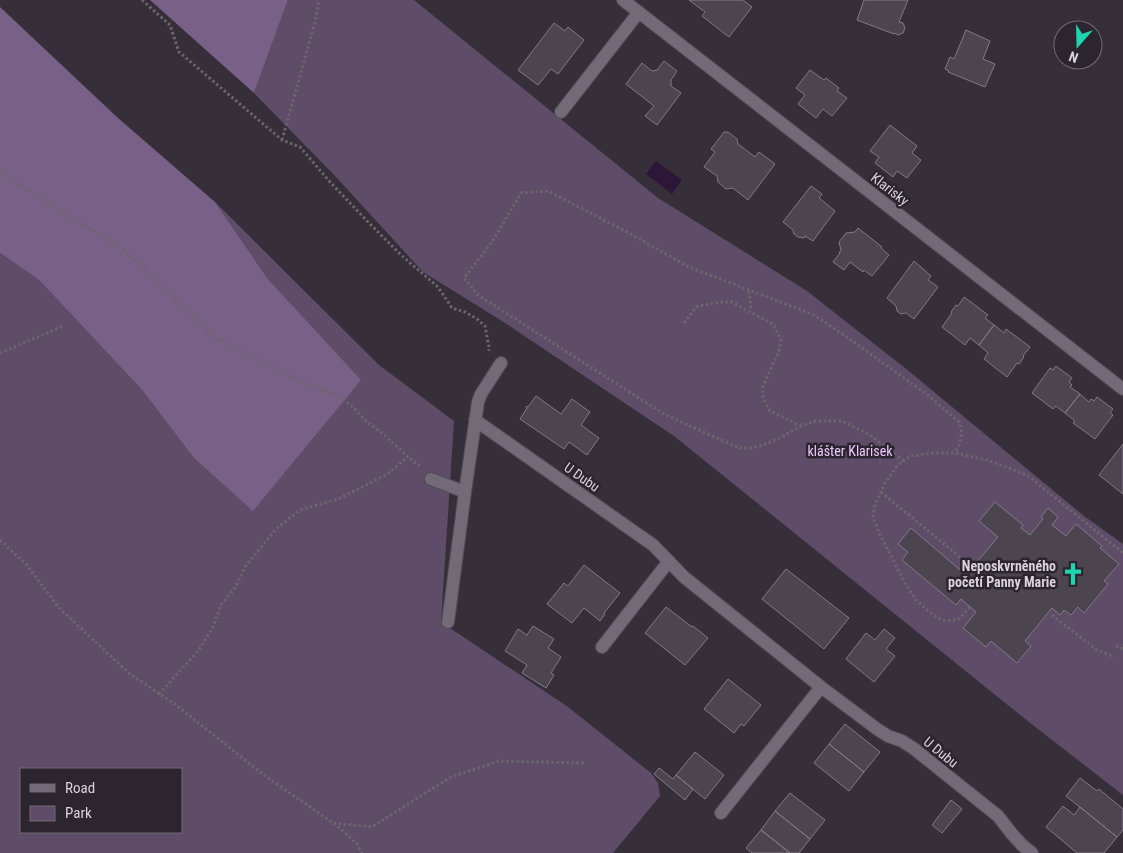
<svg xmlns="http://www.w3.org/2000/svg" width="1123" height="853" viewBox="0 0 1123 853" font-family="'Roboto Condensed',sans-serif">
	<rect width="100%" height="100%" fill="#362f39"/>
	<!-- green -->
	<path fill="#5f4c69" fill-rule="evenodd" d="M 288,0 L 414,0 L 658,198 L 807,291 L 910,372 L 1084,516 L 1123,544 L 1123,795 L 1029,722 L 674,436 L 502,321 L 423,272 L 337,178 L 254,93 Z
		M 215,202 L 379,365 L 454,421 L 441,622 L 568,707 L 651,773 L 658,783 L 660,796 L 613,853 L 0,853 L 0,253 L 39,280 L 142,390 L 193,457 L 360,380 L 268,279 ZM 21,769 L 181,769 L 181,832 L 21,832 Z"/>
	<!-- forest -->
	<path fill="#796086" d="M 150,0 L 288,0 L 254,93 Z
		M 0,7 L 118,118 L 215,202 L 268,279 L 361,380 L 253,511 L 193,457 L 142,390 L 39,280 L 0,253 Z"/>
	<!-- water -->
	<path fill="#2d1637" d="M 656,161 L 682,180 L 672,194 L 646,174 Z"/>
	<!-- building -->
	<path fill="#4c4550" stroke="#817a86" d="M 689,0 L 743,0 L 752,7 L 729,37 L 702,16 L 705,12 Z
		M 864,0 L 908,0 L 899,22 L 903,23 L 905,28 L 903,33 L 898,35 L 894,33 L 894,34 L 857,20 Z
		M 554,23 L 565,31 L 568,27 L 584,40 L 558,74 L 551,69 L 538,85 L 518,70 Z
		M 966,30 L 990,41 L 983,59 L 995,64 L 985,87 L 948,72 L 949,71 L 945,69 L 950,57 L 954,59 Z
		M 664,61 L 677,71 L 671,80 L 671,86 L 681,93 L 657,125 L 645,116 L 654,106 L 626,84 L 642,63 L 652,71 L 657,70 Z
		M 810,70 L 824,80 L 826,78 L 839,88 L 837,91 L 847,98 L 832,116 L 823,109 L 816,118 L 798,104 L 805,95 L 796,88 Z
		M 890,125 L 917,146 L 912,153 L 921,160 L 907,178 L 897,171 L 893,177 L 875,163 L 879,157 L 870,151 Z
		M 724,132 L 728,132 L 737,139 L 738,144 L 755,157 L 759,152 L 775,164 L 748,200 L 733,188 L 726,189 L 718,182 L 717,176 L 704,167 L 715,152 L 711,149 Z
		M 811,186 L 822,194 L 819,198 L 835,211 L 813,241 L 805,236 L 804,238 L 798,237 L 794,234 L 793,230 L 783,222 Z
		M 858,228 L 882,247 L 881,248 L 889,255 L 872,276 L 864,270 L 863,272 L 850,262 L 844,270 L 833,262 L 840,253 L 839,253 L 841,250 L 839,242 L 846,233 L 855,232 Z
		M 914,261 L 931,276 L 928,280 L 938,287 L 914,319 L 906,313 L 901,314 L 897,311 L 896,306 L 887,298 Z
		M 964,297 L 988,315 L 985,318 L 994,325 L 979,345 L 970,338 L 965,345 L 942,327 L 952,313 L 951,312 L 956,305 L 958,306 Z
		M 994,325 L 1004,333 L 1006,329 L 1030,347 L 1023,356 L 1024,357 L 1019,364 L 1017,363 L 1007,377 L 984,359 L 988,353 L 979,345 Z
		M 1056,366 L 1072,378 L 1069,382 L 1072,385 L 1070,387 L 1080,394 L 1065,413 L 1056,406 L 1053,409 L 1032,393 L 1050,368 L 1053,370 Z
		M 1080,394 L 1089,402 L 1091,399 L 1094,401 L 1097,397 L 1113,409 L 1110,413 L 1113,415 L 1095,439 L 1073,423 L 1075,421 L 1065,413 Z
		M 536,396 L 561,414 L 572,399 L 590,412 L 581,425 L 599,438 L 587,455 L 569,442 L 564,449 L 520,419 L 527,408 L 526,408 L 527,406 L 528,407 Z
		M 1123,444 L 1123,494 L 1099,475 Z
		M 995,502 L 1023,525 L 1021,528 L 1030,535 L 1043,519 L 1041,517 L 1048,508 L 1058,517 L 1052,525 L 1066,536 L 1076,524 L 1102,546 L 1100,548 L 1119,564 L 1104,581 L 1108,584 L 1084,613 L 1078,607 L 1071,615 L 1064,610 L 1060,615 L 1052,608 L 1025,641 L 1031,646 L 1017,663 L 991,641 L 986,647 L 963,628 L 976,612 L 961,599 L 956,605 L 902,560 L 908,552 L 898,544 L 911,528 L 966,575 L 998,537 L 979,521 Z
		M 584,565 L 620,593 L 604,613 L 605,614 L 600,621 L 584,608 L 572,623 L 547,604 L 564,583 L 568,586 Z
		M 786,569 L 849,618 L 824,649 L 762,599 Z
		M 666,607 L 692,627 L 693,626 L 708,638 L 685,665 L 645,633 Z
		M 533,626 L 554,639 L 548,648 L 561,657 L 551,673 L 554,675 L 546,688 L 522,673 L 527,665 L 505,651 L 518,629 L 527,635 Z
		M 884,629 L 895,638 L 886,649 L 895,656 L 874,682 L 846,659 L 866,633 L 875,640 Z
		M 728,679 L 761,705 L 744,726 L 741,724 L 734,733 L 704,709 Z
		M 845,724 L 880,752 L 864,772 L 829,744 Z
		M 829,744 L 864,772 L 849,791 L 814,763 Z
		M 695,752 L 724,775 L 705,799 L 676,775 Z
		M 659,768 L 673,779 L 676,775 L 693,789 L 685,800 L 654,774 Z
		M 1080,778 L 1097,791 L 1099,789 L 1123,809 L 1123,830 L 1117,837 L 1066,796 Z
		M 790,793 L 825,820 L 810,839 L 775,811 Z
		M 951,800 L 962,809 L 942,833 L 932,825 Z
		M 1063,806 L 1074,815 L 1080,807 L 1117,837 L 1104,853 L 1077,853 L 1046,827 Z
		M 775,811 L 810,839 L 799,853 L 790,853 L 761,830 Z
		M 761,830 L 790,853 L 752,853 L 746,848 Z"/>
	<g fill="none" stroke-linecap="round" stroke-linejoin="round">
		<defs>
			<path id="minor" d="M 623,0 L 1123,389
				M 561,112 L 639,12
				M 475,420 L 653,545 L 684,577 L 821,687 L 877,729 L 888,736 L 902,741 L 913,748 L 998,816 L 1012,834 L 1022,845 L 1032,853
				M 431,479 L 465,492
				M 448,622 L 465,492 L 478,402 L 481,394 L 501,363
				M 602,647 L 669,561
				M 721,813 L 821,687"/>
		</defs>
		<!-- minor casing -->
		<use href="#minor" stroke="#514c54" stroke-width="14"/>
		<!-- path -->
		<path stroke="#6b656e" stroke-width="3" stroke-dasharray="2.5 2.5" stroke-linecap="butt" d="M 142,0 L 170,25 L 179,52 L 282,140 L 300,147 L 330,182 L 369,223 L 401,255 L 438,287 L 452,308 L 465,312 L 477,319 L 485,326 L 489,347 L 489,351
			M 282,140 L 315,22 L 319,0
			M 0,172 L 19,185 L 124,250 L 215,337 L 303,382 L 338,395 L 354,408 L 367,422 L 382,433 L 414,462 L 420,466
			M 749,291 L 751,311
			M 684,323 L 696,307 L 719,302 L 732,302 L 774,325 L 781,340 L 779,351 L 763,386 L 763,398 L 770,411 L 801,426
			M 0,353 L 63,326
			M 904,461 L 870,435 L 842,421 L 815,421 L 801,426 L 778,439 L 763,445 L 753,448 L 740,448 L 712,436 L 688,425 L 666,415 L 645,402 L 478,295 L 464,278 L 492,242 L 521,193 L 548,191 L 625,231 L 689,267 L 814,315 L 844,335 L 929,396 L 959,422 L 962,433 L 959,445 L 955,453
			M 881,492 L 972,567
			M 0,540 L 26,564 L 60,609 L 130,674 L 176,705 L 264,775 L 333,823 L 372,827 L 451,777 L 499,761 L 585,763
			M 970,607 L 959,619 L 946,621 L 938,618 L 927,610 L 916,600 L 905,583 L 879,533 L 873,517 L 875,504 L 885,483 L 897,466 L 910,456 L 934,453 L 955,453 L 987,460 L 1027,475 L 1123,553
			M 1052,615 L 1097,650 L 1114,657
			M 1116,646 L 1123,649
			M 159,694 L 198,651 L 213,627 L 221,605 L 235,588 L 245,567 L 276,529 L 300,510 L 338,499 L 386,475 L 408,457
			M 334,823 L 357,844 L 362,853"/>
		<!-- minor -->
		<use href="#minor" stroke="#726a76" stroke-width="12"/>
	</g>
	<!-- icons -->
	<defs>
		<symbol id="church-bare" viewBox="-9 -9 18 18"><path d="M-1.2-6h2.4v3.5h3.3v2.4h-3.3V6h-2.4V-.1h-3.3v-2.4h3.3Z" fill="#1fd5b0" stroke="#2c252f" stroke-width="2.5" paint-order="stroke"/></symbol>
	</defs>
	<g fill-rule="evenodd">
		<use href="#church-bare" x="1057" y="558" width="32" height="32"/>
	</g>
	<g text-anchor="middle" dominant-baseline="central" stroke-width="5" stroke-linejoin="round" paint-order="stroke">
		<!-- street labels -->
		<g font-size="14" fill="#d8d4da" stroke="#2c252f">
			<text transform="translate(890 189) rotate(38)">Klarisky</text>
			<text transform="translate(582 477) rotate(35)">U Dubu</text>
			<text transform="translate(941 752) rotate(39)">U Dubu</text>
		</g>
		<!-- park labels -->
		<g font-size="14" fill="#eac9fc" stroke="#2c252f">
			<text x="850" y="451">klášter Klarisek</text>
		</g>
		<!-- poi labels -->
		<g font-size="14" font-weight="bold" fill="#d8d4da" stroke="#2c252f" text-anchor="end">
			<text x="1056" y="566">Neposkvrněného<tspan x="1056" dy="16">početí Panny Marie</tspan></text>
		</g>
	</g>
	<!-- legend -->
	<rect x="20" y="768" width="162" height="65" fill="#2c252f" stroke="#716b73"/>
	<rect x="30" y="784" width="25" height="8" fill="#726a76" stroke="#716b73"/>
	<text x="65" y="793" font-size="15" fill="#d8d4da">Road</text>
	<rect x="30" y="806" width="25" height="15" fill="#5f4c69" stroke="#716b73"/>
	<text x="65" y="818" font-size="15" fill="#d8d4da">Park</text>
	<!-- north arrow -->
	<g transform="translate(1078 45) rotate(200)"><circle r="24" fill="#2c252f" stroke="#716b73"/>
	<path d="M0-4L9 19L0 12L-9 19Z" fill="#1fd5b0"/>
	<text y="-8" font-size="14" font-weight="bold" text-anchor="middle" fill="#d8d4da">N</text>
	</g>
</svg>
